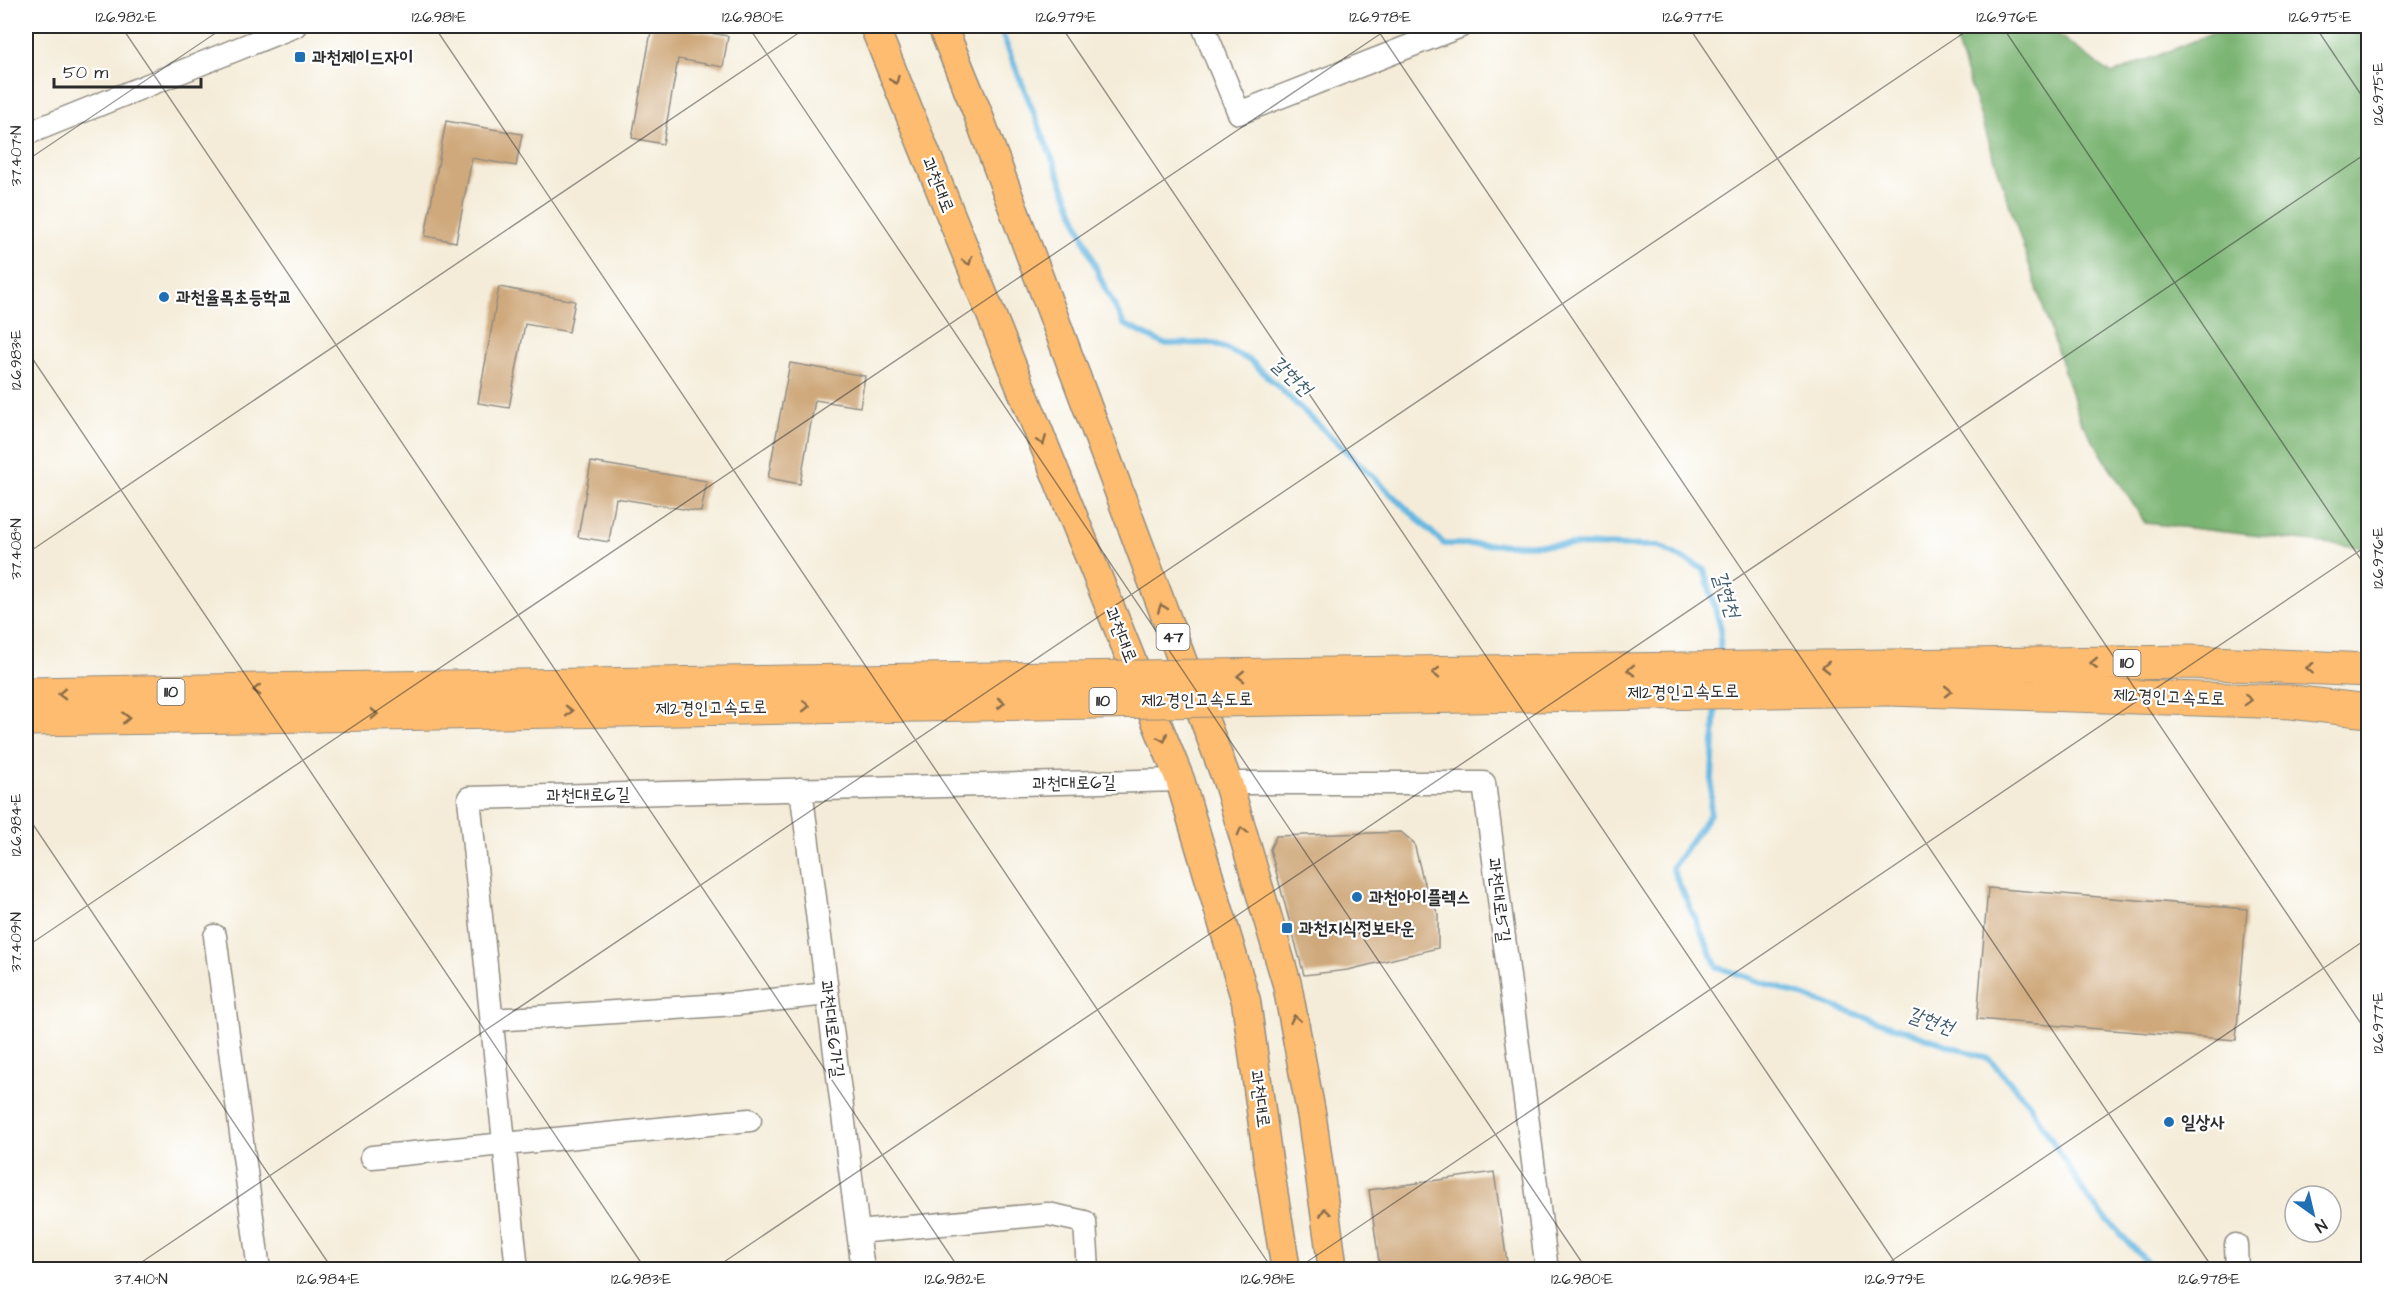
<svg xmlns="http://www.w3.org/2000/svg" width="2394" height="1295" viewBox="0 0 2394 1295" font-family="'Architects Daughter','Poor Story',sans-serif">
	<rect width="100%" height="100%" fill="#fff"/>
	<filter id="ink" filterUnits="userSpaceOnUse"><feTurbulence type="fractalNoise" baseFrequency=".0167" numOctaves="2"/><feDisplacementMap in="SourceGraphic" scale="12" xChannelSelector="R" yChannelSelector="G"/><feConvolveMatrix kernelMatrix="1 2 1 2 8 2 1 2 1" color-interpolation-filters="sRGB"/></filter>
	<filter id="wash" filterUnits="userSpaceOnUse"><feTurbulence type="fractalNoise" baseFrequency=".008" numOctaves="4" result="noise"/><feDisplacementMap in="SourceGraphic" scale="24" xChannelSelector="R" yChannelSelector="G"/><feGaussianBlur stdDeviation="1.35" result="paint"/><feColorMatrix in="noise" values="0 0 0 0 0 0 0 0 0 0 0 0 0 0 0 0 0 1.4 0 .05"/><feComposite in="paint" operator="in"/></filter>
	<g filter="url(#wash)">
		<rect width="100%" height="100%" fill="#f4ecd8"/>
		<!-- forest -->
		<path fill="#7ab472" stroke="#52704e" stroke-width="1.5" d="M 1951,26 L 2046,26 L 2112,74 L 2231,26 L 2368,26 L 2368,548 L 2145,523 L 2080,420 Z"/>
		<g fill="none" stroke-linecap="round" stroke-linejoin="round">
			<!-- stream -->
			<path stroke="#66b7e1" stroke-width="6" d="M 999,26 L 1100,278 L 1124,324 L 1164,344 L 1214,343 L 1251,361 L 1444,544 L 1658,546 L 1704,569 L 1721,629 L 1719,660
				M 1716,703 L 1710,814 L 1672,868 L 1717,967 L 1989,1059 L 2028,1102 L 2089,1200 L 2154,1270"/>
		</g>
		<g id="blocks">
			<!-- building -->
			<path fill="#cfa97c" d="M 652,26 L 670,26 L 728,36 L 723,67 L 678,59 L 663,144 L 632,138 Z
				M 446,121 L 522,134 L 516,166 L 472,158 L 456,242 L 425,236 Z
				M 499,287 L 575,301 L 569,332 L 525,324 L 509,408 L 478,403 Z
				M 790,363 L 865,376 L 860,407 L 815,400 L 800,484 L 768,478 Z
				M 591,462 L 707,481 L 701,512 L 616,498 L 609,542 L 578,537 Z
				M 1401,832 L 1414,843 L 1423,880 L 1438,914 L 1438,948 L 1348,970 L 1304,975 L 1270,849 L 1276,836 Z
				M 1988,888 L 2247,909 L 2236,1040 L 1977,1019 Z
				M 1494,1172 L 1508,1269 L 1380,1269 L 1369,1190 Z"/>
		</g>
	</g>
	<g filter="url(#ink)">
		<use href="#blocks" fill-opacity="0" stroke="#908c82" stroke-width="1.5"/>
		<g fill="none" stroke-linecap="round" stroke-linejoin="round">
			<defs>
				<path id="minor" d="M 1203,26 L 1239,113 L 1461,26
					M 26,134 L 295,26
					M 1228,783 L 1484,783 L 1547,1270
					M 801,789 L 863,1270
					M 215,936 L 259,1270
					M 492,1020 L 736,1004 L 827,994
					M 372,1157 L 750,1120
					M 858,1232 L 1048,1214 L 1085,1222 L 1088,1270
					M 2236,1245 L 2237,1270
					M 517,1270 L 469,798 L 1180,780"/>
				<path id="major" d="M 874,26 L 1180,780 L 1246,1001 L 1267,1154 L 1286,1270
					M 942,26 L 976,109 L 1228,783 L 1287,984 L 1312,1118 L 1333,1270"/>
				<path id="highway" d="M 1885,666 L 2191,662 L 2368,670
					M 1890,689 L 2291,702 L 2368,711
					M 26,694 L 316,689
					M 26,719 L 316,715"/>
			</defs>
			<!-- minor casing -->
			<use href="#minor" stroke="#908c82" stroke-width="25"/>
			<!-- major casing -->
			<use href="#major" stroke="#908c82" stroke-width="31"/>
			<!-- highway casing -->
			<use href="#highway" stroke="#908c82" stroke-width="35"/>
			<!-- minor -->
			<use href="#minor" stroke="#fff" stroke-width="22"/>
			<!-- major -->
			<use href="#major" stroke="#fdbc70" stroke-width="28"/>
			<!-- highway -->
			<use href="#highway" stroke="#fdbc70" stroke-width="33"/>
			<defs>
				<path id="highway-bridge" d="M 316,689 L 1885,666
					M 316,715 L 1890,689"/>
			</defs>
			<!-- highway-bridge casing -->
			<use href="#highway-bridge" stroke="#908c82" stroke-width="35" stroke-linecap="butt"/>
			<!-- highway-bridge -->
			<use href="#highway-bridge" stroke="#fdbc70" stroke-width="33"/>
		</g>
		<!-- one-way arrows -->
		<defs><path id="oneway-chevron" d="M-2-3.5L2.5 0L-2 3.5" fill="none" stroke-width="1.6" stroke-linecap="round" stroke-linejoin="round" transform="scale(1.5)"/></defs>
		<g stroke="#8a6c4a">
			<use href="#oneway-chevron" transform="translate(895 80) rotate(68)"/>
			<use href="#oneway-chevron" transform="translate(968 261) rotate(68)"/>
			<use href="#oneway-chevron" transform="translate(1042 441) rotate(68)"/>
			<use href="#oneway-chevron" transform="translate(1162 608) rotate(-110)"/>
			<use href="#oneway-chevron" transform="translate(2094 663) rotate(179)"/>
			<use href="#oneway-chevron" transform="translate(1826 667) rotate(179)"/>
			<use href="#oneway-chevron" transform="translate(2310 668) rotate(-177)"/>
			<use href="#oneway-chevron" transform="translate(1631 670) rotate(179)"/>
			<use href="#oneway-chevron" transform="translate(1436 673) rotate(179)"/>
			<use href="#oneway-chevron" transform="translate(1241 676) rotate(179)"/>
			<use href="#oneway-chevron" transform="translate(257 690) rotate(179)"/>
			<use href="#oneway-chevron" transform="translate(1948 691) rotate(1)"/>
			<use href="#oneway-chevron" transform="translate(62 694) rotate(179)"/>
			<use href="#oneway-chevron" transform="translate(2248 700) rotate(2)"/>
			<use href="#oneway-chevron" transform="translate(1001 703) rotate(-1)"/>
			<use href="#oneway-chevron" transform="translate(806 706) rotate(-1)"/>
			<use href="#oneway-chevron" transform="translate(569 711) rotate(-1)"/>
			<use href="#oneway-chevron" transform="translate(374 714) rotate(-1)"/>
			<use href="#oneway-chevron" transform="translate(126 718) rotate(-1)"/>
			<use href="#oneway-chevron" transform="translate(1163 738) rotate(68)"/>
			<use href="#oneway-chevron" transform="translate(1242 831) rotate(-106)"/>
			<use href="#oneway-chevron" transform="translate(1295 1019) rotate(-102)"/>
			<use href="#oneway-chevron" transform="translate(1325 1212) rotate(-98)"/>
		</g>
	</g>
	<!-- ticks -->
	<path fill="none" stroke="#2b2b2b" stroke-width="1.5" stroke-opacity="0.45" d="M 121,26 L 960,1270M 434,26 L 1273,1270M 748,26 L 1587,1270M 1061,26 L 1900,1270M 1375,26 L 2214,1270M 1688,26 L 2368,1034M 2002,26 L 2368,570M 2315,26 L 2368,105M 26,161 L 226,26M 26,349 L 646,1270M 26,554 L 809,26M 26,814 L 333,1270M 26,947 L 1392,26M 130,1270 L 1974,26M 712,1270 L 2368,152M 1295,1270 L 2368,545M 1878,1270 L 2368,938"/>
	<!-- markers -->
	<g fill="#1f6fb2" stroke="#fff" stroke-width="2">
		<rect x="294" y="51" width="12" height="12" rx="3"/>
		<circle cx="164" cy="297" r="6"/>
		<circle cx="1357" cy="897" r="6"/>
		<rect x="1281" y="922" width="12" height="12" rx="3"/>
		<circle cx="2169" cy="1122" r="6"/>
	</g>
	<g text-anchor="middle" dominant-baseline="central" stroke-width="4.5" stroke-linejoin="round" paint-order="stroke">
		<!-- shield labels -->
		<g fill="#fff" stroke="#6b6b6b" stroke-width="1.5">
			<rect x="1156.5" y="624" width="33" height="26" rx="4.5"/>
			<rect x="2113.5" y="650" width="27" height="26" rx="4.5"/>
			<rect x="157.5" y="679" width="27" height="26" rx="4.5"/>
			<rect x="1089.5" y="688" width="27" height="26" rx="4.5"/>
		</g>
		<g font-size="16" font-weight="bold" fill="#2b2b2b">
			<text x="1173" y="637">47</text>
			<text x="2127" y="663">110</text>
			<text x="171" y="692">110</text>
			<text x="1103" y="701">110</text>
		</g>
		<!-- poi labels -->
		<g font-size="18" font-weight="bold" fill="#2b2b2b" stroke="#fff" text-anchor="start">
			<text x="312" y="57">과천제이드자이</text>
			<text x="176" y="297">과천율목초등학교</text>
			<text x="1369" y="897">과천아이플렉스</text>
			<text x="1299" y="928">과천지식정보타운</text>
			<text x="2181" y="1122">일상사</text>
		</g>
		<!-- street labels -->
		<g font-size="18" fill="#2b2b2b" stroke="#fff">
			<text transform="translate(938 185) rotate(68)">과천대로</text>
			<text transform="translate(1121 635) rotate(68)">과천대로</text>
			<text transform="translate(1683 692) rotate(-1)">제2경인고속도로</text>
			<text transform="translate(2169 697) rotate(2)">제2경인고속도로</text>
			<text transform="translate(1197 700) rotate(-1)">제2경인고속도로</text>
			<text transform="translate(711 708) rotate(-1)">제2경인고속도로</text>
			<text transform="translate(1074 783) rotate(-1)">과천대로6길</text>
			<text transform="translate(588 795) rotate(-1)">과천대로6길</text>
			<text transform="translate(1499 900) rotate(83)">과천대로5길</text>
			<text transform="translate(832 1029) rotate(83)">과천대로6가길</text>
			<text transform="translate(1260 1099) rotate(82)">과천대로</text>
		</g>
		<!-- water labels -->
		<g font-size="20" font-style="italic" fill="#405c6b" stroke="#fff">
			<text transform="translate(1291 376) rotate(43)">갈현천</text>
			<text transform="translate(1726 594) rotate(72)">갈현천</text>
			<text transform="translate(1930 1021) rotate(19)">갈현천</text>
		</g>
	</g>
	<!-- margin -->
	<rect width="2394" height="1295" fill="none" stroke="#fff" stroke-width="66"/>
	<!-- north arrow -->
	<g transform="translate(2313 1214) rotate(146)"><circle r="28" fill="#ffffff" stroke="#aaaaaa" stroke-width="1.5"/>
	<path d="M0-4.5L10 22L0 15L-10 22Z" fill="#1f6fb2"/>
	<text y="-9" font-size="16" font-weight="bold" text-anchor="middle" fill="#2b2b2b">N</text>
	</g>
	<!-- scale -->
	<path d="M54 78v9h147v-9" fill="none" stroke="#2b2b2b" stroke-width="3"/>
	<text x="63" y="78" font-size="18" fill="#2b2b2b" stroke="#ffffff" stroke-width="4.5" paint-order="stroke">50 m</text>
	<rect x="33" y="33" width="2328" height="1229" fill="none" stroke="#2b2b2b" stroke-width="2"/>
	<g font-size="15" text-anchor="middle" fill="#2b2b2b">
		<text x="126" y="22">126.982°E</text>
		<text x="439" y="22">126.981°E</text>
		<text x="753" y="22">126.980°E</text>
		<text x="1066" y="22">126.979°E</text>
		<text x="1380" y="22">126.978°E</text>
		<text x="1693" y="22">126.977°E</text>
		<text x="2007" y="22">126.976°E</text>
		<text x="2320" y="22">126.975°E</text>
		<text transform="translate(2378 94) rotate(-90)" y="5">126.975°E</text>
		<text transform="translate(16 156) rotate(-90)" y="5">37.407°N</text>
		<text transform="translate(16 360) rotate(-90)" y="5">126.983°E</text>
		<text transform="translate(16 549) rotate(-90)" y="5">37.408°N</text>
		<text transform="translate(2378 558) rotate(-90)" y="5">126.976°E</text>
		<text transform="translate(16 825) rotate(-90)" y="5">126.984°E</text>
		<text transform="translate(16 942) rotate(-90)" y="5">37.409°N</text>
		<text transform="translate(2378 1023) rotate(-90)" y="5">126.977°E</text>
		<text x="141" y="1284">37.410°N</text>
		<text x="328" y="1284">126.984°E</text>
		<text x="641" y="1284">126.983°E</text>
		<text x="955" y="1284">126.982°E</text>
		<text x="1268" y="1284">126.981°E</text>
		<text x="1582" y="1284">126.980°E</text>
		<text x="1895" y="1284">126.979°E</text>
		<text x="2209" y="1284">126.978°E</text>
	</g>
</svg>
